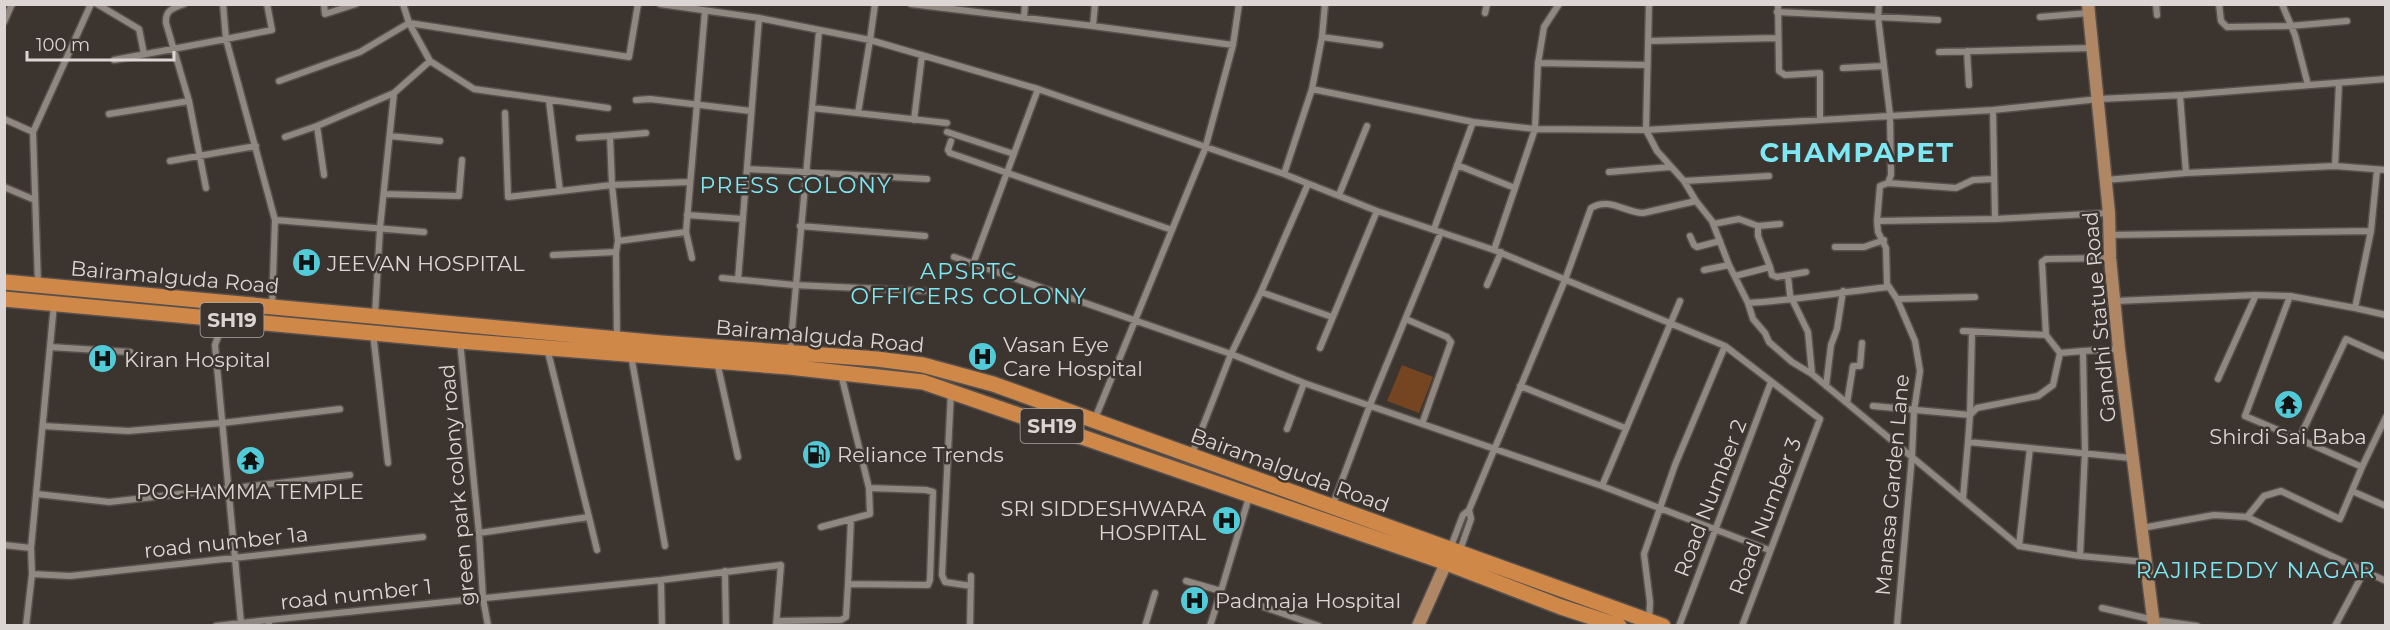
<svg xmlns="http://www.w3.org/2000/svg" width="2390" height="630" viewBox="0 0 2390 630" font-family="Montserrat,sans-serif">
	<rect width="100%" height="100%" fill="#3c342f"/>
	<!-- green -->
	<path fill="#754522" d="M 1402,365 L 1433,377 L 1419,413 L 1387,401 Z"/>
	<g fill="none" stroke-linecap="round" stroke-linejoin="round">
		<defs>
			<path id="street" d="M 97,4 L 139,29 L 144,54
				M 184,4 C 173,8 165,10 166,23 L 189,101 L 206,188
				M 267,4 L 272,30 L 226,39 L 275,220 L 272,306
				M 324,4 L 325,14 L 356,4
				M 403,4 L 409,23 L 430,61 L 474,89 L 608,108
				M 660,4 L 759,18
				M 875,4 L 870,40 L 1038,89 L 1284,174 L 1377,211 L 1494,250
				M 911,4 L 1093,26
				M 1095,4 L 1093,26 L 1233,45
				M 1649,4 L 1646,130 L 1535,129 L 1494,250 L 1725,346 L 1820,419 L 1742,626
				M 1778,4 L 1779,71 L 1785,75 L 1820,73 L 1820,120
				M 1879,4 L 1878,17 L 1890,115 L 1891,175 L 1888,183 L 1880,186 L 1877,221 L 1878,232 L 1886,248 L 1887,284 L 1897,299 L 1915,341 L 1920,371 L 1914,411 L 1912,456 L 1897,626
				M 2156,4 L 2157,15
				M 2219,4 L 2221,21 L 2227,27 L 2290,26 L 2347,21
				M 2282,4 L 2295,35 L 2308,85
				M 1777,12 L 1938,20
				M 1485,13 L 1487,4
				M 2040,17 L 2089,13
				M 1024,18 L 1025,4
				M 4,22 L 12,4
				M 1322,37 L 1380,45
				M 1648,41 L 1777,38
				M 1967,51 L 1969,85
				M 1939,52 L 2092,48
				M 114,60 L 226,39 L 223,4
				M 1538,63 L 1544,27 L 1559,4
				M 1843,68 L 1883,66
				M 279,81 L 360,52 L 409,23 L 629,57 L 638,4
				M 1312,89 L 1322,37 L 1325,4
				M 2180,95 L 2186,173
				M 636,100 L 650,99 L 751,111
				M 549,101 L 560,191
				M 812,108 L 947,123
				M 1993,110 L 1995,219 L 2109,213
				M 505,113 L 508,197 L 612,185 L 689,182
				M 109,114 L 189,101
				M 4,119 L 33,132
				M 914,120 L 922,55
				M 317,126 L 324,175
				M 947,132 L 1014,154
				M 390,136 L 440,141
				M 610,136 L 646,133
				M 285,137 L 317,126 L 394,93
				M 579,138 L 610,136 L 612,185 L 618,241 L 616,252
				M 951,141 L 948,150 L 950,153 L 1172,230
				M 170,161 L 256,146
				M 1457,165 L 1515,188
				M 2335,166 L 2339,83
				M 747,169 L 927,179
				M 2377,170 L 2371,231 L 2355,308 L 2386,315
				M 1609,172 L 1670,167
				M 1284,174 L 1312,89 L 1473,122
				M 2106,180 L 2186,173 L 2335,166 L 2386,170
				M 1684,181 L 1769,176
				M 1888,183 L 1956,188 L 1973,180 L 1994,179
				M 4,187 L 35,200
				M 384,194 L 459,196 L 462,160
				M 1339,195 L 1367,126
				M 687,215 L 743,219
				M 275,220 L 424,232
				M 1877,221 L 1995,219
				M 1713,224 L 1739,219 L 1758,226 L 1780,224
				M 800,226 L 925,236
				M 1758,226 L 1758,236 L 1770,267
				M 1434,229 L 1473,122 L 1535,129 L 1538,63 L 1647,65
				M 686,232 L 692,258
				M 2108,235 L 2371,231
				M 1690,236 L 1694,245 L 1697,247 L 1720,241
				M 618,241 L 686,232 L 705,11
				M 1835,247 L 1864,247 L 1884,240
				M 553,255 L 616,252 L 617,338
				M 954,257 L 1231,354 L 1304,383 L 1602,486
				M 973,264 L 1038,89
				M 1704,270 L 1729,265
				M 1735,276 L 1770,267 L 1772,275 L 1777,277 L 1806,272
				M 1788,276 L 1790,295 L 1808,332 L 1812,374
				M 722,278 L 794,285 L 925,291
				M 738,280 L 759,18 L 870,40 L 858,113
				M 38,284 L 33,132 L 91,4
				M 1487,285 L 1501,252
				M 1261,292 L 1308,184
				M 2290,296 L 2245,416 L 2299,439 L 2346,339 L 2386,357
				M 1897,299 L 1975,297
				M 1680,301 L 1602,486 L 1769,550
				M 2115,301 L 2256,295 L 2290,296 L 2355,308
				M 1748,303 C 1796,300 1842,292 1889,287
				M 375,315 L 380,228 L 394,93 L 430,61
				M 1406,319 L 1447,337 L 1451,342 L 1422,424
				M 228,320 L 220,331 L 215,345 L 241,623 L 269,620 L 269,626
				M 1963,331 L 2046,335 L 2060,353
				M 373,333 L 388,463
				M 2046,335 L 2042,262 L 2046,259 L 2110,258
				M 460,341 L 479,533 L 483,598 L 488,626
				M 50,347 L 130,352
				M 1320,348 L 1377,211
				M 790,352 L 819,31
				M 631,355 L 665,546
				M 717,362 L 738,457
				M 841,374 L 869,488 L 926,490 L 933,492 L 930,580 L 928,585 L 848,584 L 851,519
				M 2218,379 L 2256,295
				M 1520,386 L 1625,428
				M 1826,386 L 1831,345 L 1837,329 L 1843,291
				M 951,391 L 942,575 L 945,582 L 971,586
				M 1847,403 L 1853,366 L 1860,366 L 1862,343
				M 1873,406 L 1970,415 L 1968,442
				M 1970,414 L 1972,332
				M 1970,415 L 1977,408 L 2038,396 L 2053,385 L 2060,353 L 2083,351
				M 1094,421 L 1205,149 L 1233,45 L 1239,4
				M 43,426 L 128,431 L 222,423 L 340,409
				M 1287,429 L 1304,383
				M 2299,439 L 2362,467 L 2386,417
				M 1192,454 L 1231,354 L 1261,292 L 1332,317
				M 2352,491 L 2386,506
				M 37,494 L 109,502 L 350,475
				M 1963,498 L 1968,442 L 2030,448
				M 1332,507 L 1370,405 L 1441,232
				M 589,517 L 597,550
				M 2247,517 L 2264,496 L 2281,491 L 2340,519 L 2362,467
				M 821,527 L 870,514 L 869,488
				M 2142,528 L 2214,515 L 2247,517 L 2386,581
				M 479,533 L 589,517 L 547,348
				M 4,545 L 31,548 L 32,574 L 26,626
				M 2019,546 L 2030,448 L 2131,458
				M 31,548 L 54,304
				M 1450,549 L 1463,515 L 1469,510 L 1565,280 L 1591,208 C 1609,197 1624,212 1643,213 L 1696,201
				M 1459,553 L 1471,519 L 1469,510
				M 2080,556 L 2085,452 L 2083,351 L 2119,349
				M 2146,562 L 2080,556 L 2019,546 L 1812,374 L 1792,362 L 1769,342 L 1765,333 L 1753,319 L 1748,303 L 1729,265 L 1712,221 L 1696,201 L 1684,181 L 1657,151 L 1646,130 L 1993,110 L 2099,99 L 2183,95 L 2386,79
				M 725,571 L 726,626
				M 32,574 L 70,576 L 423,537
				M 661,580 L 662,626
				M 1186,581 L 1221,591 L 1210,626
				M 1221,591 L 1249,497
				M 1261,606 L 1319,626
				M 2102,608 L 2154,620 L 2197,626
				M 269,620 L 661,580 L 781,565 L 776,626
				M 777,621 L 841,620 L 846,617 L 848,584
				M 1649,621 L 1650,602 L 1644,554 L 1675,465 L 1725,346
				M 216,626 L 241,623
				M 970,626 L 971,576
				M 1145,626 L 1155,593
				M 1679,626 L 1771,382
				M 2335,626 L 2365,570"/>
			<path id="secondary" d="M 2088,4 L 2109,213 L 2110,258 L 2119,349 L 2154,626
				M 1418,626 L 1446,563"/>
			<path id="primary" d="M 4,282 L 661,343 L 877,359 L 923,365 L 993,384 L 1663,626
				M 4,299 L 460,341 L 789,367 L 923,382 L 1444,562 L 1561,607 L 1619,626"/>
		</defs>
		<!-- street casing -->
		<use href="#street" stroke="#57504c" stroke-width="9"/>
		<!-- secondary casing -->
		<use href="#secondary" stroke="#57504c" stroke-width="15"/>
		<!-- primary casing -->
		<use href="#primary" stroke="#57504c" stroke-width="18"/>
		<!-- street -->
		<use href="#street" stroke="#908781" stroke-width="6"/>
		<!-- secondary -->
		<use href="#secondary" stroke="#b08765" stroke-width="12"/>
		<!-- primary -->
		<use href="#primary" stroke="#d08849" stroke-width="15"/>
	</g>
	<!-- icons -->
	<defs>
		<symbol id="hospital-disc" viewBox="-11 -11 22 22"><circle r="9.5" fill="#52cbd8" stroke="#3c342f"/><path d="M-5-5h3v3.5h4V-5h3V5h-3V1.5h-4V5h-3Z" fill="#111"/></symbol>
		<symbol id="temple-disc" viewBox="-11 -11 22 22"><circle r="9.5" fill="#52cbd8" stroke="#3c342f"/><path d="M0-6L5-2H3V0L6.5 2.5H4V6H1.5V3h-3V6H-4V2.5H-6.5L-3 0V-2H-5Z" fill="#111"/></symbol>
		<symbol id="fuel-disc" viewBox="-11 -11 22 22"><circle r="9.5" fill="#52cbd8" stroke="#3c342f"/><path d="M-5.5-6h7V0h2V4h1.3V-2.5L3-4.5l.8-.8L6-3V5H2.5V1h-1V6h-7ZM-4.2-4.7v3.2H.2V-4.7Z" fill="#111"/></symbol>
	</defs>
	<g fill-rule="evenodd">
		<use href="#hospital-disc" x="290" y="246" width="33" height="33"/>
		<use href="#hospital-disc" x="966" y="340" width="33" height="33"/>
		<use href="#hospital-disc" x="86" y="342" width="33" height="33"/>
		<use href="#temple-disc" x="2272" y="388" width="33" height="33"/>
		<use href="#fuel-disc" x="800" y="438" width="33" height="33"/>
		<use href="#temple-disc" x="234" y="444" width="33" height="33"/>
		<use href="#hospital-disc" x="1210" y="504" width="33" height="33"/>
		<use href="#hospital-disc" x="1178" y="584" width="33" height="33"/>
	</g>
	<g text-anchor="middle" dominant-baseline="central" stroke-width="5" stroke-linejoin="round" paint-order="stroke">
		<!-- shield labels -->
		<g fill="#3c342f" stroke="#aba5a2" stroke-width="1.5">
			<rect x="200.5" y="303" width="63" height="34" rx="4.5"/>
			<rect x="1020.5" y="409" width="63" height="34" rx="4.5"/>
		</g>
		<g font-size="20" font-weight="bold" fill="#dbd6d3">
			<text x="232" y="320">SH19</text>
			<text x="1052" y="426">SH19</text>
		</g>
		<!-- poi labels -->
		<g font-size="21" fill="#dbd6d3" stroke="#3c342f" text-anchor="start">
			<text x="327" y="263">JEEVAN HOSPITAL</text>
			<text x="1003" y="344">Vasan Eye<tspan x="1003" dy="24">Care Hospital</tspan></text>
			<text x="124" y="359">Kiran Hospital</text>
			<text x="2288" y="436" text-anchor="middle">Shirdi Sai Baba</text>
			<text x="837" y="454">Reliance Trends</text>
			<text x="250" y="491" text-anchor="middle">POCHAMMA TEMPLE</text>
			<text x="1206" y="508" text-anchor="end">SRI SIDDESHWARA<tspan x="1206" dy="24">HOSPITAL</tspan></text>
			<text x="1215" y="600">Padmaja Hospital</text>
		</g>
		<!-- street labels -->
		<g font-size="21" fill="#dbd6d3" stroke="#3c342f">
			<text transform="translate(175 277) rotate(5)">Bairamalguda Road</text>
			<text transform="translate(2099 317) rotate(-95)">Gandhi Statue Road</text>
			<text transform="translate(820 336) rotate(5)">Bairamalguda Road</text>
			<text transform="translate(1290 470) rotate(20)">Bairamalguda Road</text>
			<text transform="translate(457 485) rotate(-95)">green park colony road</text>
			<text transform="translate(1892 485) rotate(-85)">Manasa Garden Lane</text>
			<text transform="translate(1710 498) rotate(-69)">Road Number 2</text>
			<text transform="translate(1765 516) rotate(-69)">Road Number 3</text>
			<text transform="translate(226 542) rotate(-6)">road number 1a</text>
			<text transform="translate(356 594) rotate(-6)">road number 1</text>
		</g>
		<!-- neighbourhood labels -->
		<g font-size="22" letter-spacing="1.5" fill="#7de8f4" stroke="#3c342f">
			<text x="796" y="185">PRESS COLONY</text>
			<text x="969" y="271">APSRTC<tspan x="969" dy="25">OFFICERS COLONY</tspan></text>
			<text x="2256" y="570">RAJIREDDY NAGAR</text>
		</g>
		<!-- district labels -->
		<g font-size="27" font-weight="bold" letter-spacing="1.5" fill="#7de8f4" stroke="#3c342f">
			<text x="1857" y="152">CHAMPAPET</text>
		</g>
	</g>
	<!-- border -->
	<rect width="2390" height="630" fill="none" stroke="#dbd6d3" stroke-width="12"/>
	<!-- scale -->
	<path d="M27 51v9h147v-9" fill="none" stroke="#dbd6d3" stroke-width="3"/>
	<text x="36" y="51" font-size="18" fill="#dbd6d3" stroke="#3c342f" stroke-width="4.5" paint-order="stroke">100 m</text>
</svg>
